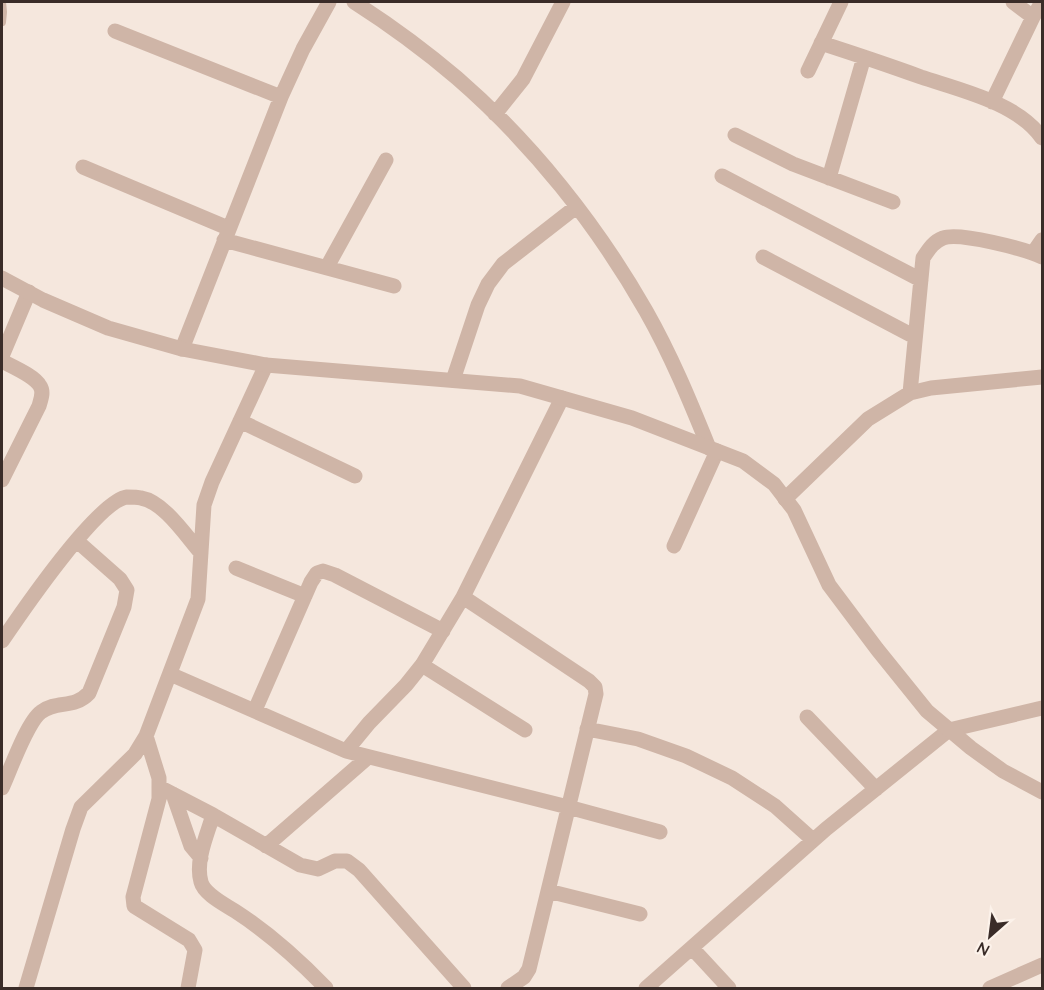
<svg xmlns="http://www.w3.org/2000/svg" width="1044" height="990" viewBox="0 0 1044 990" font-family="Quicksand,sans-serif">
	<rect width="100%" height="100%" fill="#f5e7dd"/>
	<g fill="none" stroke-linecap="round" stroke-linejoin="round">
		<!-- service -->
		<path stroke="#cfb5a7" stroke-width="8" d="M 2,22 L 3,12 L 2,2"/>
		<!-- minor -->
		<path stroke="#cfb5a7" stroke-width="15" d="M 354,2 C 390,25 424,50 457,78 C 532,143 597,225 646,311 C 671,355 690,401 709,448
			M 1013,2 L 1033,17
			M 115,31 L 281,97
			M 821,43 C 855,54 888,65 921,77 C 960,90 1018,103 1042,138
			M 808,71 L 841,2
			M 992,102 L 1033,17 L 1042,2
			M 495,114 L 523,79 L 563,2
			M 735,135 L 793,164 L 893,202
			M 83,167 L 228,228
			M 722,176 L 921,280
			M 829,178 L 864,57
			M 224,240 L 394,286
			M 1033,253 L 1042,240
			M 763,257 L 915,337
			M 327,267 L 386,160
			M 182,349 L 281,97 L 303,49 L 329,2
			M 2,356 L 29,292
			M 2,361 C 11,366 35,376 40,386 C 44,392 41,399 39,406 L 2,480
			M 453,380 L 478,305 L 488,284 L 503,264 L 576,207
			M 910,393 L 923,258 C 929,249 933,242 943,238 C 960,232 1025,249 1042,257
			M 240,421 L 355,476
			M 785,499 L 868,419 L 910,393 L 931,388 L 1042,377
			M 674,546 L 717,451
			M 236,568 L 305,596
			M 463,597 L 589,681 L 595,687 L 596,694 L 529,969 L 524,977 L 508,988
			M 2,641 C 21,613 97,501 127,497 C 131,497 137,497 141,498 C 164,502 186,536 201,553
			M 422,665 L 525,730
			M 170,674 L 346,751 L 568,807 L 660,832
			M 255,710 L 311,582 L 317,573 L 323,571 L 335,575 L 443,631
			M 807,717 L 876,789
			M 587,729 L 638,739 L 686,756 L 732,778 L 775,806 L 813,840
			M 146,736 L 159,778 L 159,799 L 133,897 L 134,906 L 189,940 L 195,950 L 188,988
			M 346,751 L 369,723 L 406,685 L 422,665 L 463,597 L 562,398
			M 159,787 L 213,815 L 300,865 L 318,869 L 335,861 L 347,861 L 359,870 L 464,988
			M 2,788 C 10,771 27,722 41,712 C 57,700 74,709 89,693 L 124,607 L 127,590 L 120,579 L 77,541
			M 173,794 L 191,846 L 201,858
			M 213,815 C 207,835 195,861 201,882 C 204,894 224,904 235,911 C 269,933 298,959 326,988
			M 266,846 L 367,758
			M 548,891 L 640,914
			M 692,948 L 729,988
			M 26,988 L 73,829 L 81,807 L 135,754 L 146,736 L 198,599 L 204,505 L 212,482 L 266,365
			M 646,988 L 826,829 L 949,730 L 1042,708
			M 990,988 L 1042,965"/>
		<!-- tertiary -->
		<path stroke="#cfb5a7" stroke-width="15" d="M 2,278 L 43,300 L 108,328 L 182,349 L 266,365 L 520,386 L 632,418 L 743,461 L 774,484 L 794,510 L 829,585 L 877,649 L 927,711 L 971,748 L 1003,771 L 1042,792"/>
	</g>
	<!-- border -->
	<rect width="1044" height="990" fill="none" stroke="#3a2c28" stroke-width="6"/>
	<!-- north arrow -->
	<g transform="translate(990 936) rotate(208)" stroke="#fcf2ea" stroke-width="4.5" paint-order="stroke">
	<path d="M0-4.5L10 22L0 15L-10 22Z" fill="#3a2c28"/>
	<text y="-9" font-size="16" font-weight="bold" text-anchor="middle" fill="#3a2c28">N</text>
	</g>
</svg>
